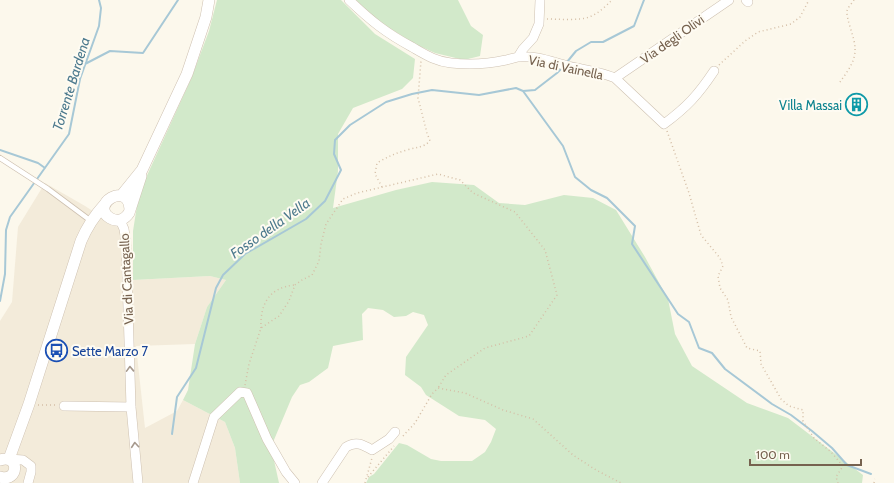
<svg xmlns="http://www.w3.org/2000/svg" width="894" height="483" viewBox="0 0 894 483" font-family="Cabin,sans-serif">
	<rect width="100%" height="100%" fill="#fcf8ec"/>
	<!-- residential -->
	<path fill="#f3ebda" d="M 45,183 L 85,206 L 131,236 L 133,280 L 210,276 L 226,280 L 207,307 L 195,344 L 136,346 L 145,428 L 177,411 L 183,400 L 225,422 L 235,448 L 240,483 L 0,483 L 0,321 L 12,302 L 18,227 Z"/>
	<!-- green -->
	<path fill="#d2e9ca" d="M 217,0 L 341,0 L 375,34 L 415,59 L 413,78 L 402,89 L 353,108 L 338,134 L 338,171 L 333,208 L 396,190 L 432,182 L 474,185 L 499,203 L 525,205 L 564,195 L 593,198 L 616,210 L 645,257 L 668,299 L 675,334 L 692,366 L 747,403 L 788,418 L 863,475 L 862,483 L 366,483 L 369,477 L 374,474 L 399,443 L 407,445 L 431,459 L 441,461 L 472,461 L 485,452 L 491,442 L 496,429 L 485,420 L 459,416 L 426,395 L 421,387 L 405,375 L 406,357 L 428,325 L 424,315 L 413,312 L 406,316 L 394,317 L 383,310 L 368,308 L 362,314 L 363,340 L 333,346 L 328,368 L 309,382 L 300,385 L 292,397 L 271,447 L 279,483 L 240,483 L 235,448 L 225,422 L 183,400 L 188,390 L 195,344 L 207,307 L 226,280 L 210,276 L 133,280 L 133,231 L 139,193 L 191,79 L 209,31 Z
		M 356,0 L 458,0 L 471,26 L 483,35 L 480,56 L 464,60 L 435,53 L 415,44 L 378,21 Z"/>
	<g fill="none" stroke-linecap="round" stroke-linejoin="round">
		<!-- stream -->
		<path stroke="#a7c8d6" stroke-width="2" d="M 567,62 L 576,51 L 591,42 L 603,42 L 634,26 L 644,0
			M 85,64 L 110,51 L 143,53 L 178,0
			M 523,91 L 563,146 L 575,177 L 591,190 L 607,198 L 635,226 L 632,244 L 678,314 L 689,322 L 699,348 L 712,353 L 725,369 L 772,404 L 791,415 L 812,431 L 832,448 L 847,465 L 871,474
			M 0,150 L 38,163 L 45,168
			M 0,301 L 5,274 L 6,230 L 10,217 L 69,134 L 80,79 L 99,26 L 101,8 L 99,0
			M 172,434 L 177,397 L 196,368 L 216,288 L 223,275 L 245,254 L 306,219 L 325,201 L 341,170 L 334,154 L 335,140 L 350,125 L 386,102 L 412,94 L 432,90 L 479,95 L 516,88 L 523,91 L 535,90 L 557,73 L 563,67"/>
		<defs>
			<path id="service" d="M 0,158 L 48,189 L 91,221"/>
			<path id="minor" d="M 349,0 C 371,21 386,33 412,47 C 426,55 435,61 451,63 C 470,65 488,64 506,60 C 510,59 514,58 518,57 C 535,55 552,62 568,66 C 585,70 599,71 615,78 L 664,124 C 687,107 698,95 714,71
				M 746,0 L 748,2
				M 518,57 L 523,49 L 533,38 L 539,24 L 540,0
				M 615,78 L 729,0
				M 120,220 L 124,229 L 126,242 L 131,407 L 138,483
				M 64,406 L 131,407
				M 9,459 L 23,460 L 31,466 L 31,472 L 28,483
				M 193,483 L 214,417 L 240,392 L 247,393 L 267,439 L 286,472 L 295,483
				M 322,483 L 346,447 C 356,441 362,444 372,450 L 389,439 L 395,432"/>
			<path id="tertiary" d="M 121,196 L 142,170 L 187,74 L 206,17 L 209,0
				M 130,209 C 128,180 89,205 110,218 C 118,223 125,219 129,213 L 141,176
				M 9,459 L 29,404 L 81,241 C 87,227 95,215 105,204
				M 0,460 C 20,453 19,483 0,477"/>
		</defs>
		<!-- service casing -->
		<use href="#service" stroke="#cec1b1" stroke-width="6"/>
		<!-- minor casing -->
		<use href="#minor" stroke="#cec1b1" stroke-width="10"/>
		<!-- tertiary casing -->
		<use href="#tertiary" stroke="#cec1b1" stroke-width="12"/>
		<!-- path -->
		<path stroke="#d5bfa7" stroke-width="1.5" stroke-dasharray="1 3" stroke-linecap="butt" d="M 547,19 C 558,19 579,21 589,17 C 598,14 606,6 612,0
			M 719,65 L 745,41 L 758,32 L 791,24 L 800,17 L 809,0
			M 840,82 C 847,72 856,61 855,48 C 855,38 846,19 847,11 C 848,7 852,3 854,0
			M 667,131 L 689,193 L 701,235 L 720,258 L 723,266 L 718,276 L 720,288 L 728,300 L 731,317 L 747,348 L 760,351 L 761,364 L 781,399 L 789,406 L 803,410 L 803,421 L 814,438 L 831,452 L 843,466 L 836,477 L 838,483
			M 382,187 L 375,174 L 377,163 C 387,157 396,153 407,150 C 416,147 423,148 430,141 L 427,133 L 418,98 L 421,61
			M 261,328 C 260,304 269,288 294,285
			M 245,385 L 249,364 L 261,328 L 279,316 L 289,301 L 295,285 L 302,280 L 312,275 L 319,261 L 321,244 L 326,224 L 343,199 L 357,193 L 438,174 L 460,180 L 473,193 L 515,212 L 545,250 L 557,295 L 529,336 L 485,348 L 446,375 L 438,388
			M 38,405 L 56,405
			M 403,436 L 415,423 L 432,394 L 438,388 L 465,393 L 503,410 L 533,419 L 573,455 L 596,470 L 621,483
			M 368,477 L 394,446
			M 365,483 L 372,458
			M 874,483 L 875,479"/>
		<!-- service -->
		<use href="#service" stroke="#fff" stroke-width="4.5"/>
		<!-- minor -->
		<use href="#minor" stroke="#fff" stroke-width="9"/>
		<!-- tertiary -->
		<use href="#tertiary" stroke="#fff" stroke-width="11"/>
	</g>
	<!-- one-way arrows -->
	<defs><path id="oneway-chevron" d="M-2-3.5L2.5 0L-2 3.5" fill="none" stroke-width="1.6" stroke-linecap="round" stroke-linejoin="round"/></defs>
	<g stroke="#a6998d">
		<use href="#oneway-chevron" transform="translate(130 369) rotate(-92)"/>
		<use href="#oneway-chevron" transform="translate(135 445) rotate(-95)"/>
	</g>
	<!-- icons -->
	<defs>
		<symbol id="building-ring" viewBox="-11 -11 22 22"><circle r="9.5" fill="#fefbf2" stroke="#0f9aa8" stroke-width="1.5"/><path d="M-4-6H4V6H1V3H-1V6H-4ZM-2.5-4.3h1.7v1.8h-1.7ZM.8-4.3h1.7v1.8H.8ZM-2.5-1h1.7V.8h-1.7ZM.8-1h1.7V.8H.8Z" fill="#0f9aa8"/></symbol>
		<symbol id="bus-ring" viewBox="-11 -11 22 22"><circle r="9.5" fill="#fefbf2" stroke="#1a4fb4" stroke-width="1.5"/><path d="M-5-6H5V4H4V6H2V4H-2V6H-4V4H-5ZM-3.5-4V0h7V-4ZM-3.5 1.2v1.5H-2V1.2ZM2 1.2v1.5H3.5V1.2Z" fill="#1a4fb4"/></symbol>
	</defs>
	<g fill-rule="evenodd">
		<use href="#building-ring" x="844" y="92" width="25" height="25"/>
		<use href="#bus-ring" x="44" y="338" width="25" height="25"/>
	</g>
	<g text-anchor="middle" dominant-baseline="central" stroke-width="4" stroke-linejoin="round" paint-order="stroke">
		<!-- street labels -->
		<g font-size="13" fill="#76624f" stroke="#fefbf2">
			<text transform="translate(672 39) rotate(-35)">Via degli Olivi</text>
			<text transform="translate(566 67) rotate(12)">Via di Vainella</text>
			<text transform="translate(126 279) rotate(-93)">Via di Cantagallo</text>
		</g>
		<!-- culture labels -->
		<g font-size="13" fill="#0d838f" stroke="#fefbf2" text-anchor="end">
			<text x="842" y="105">Villa Massai</text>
		</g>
		<!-- transit labels -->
		<g font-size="13" fill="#164399" stroke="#fefbf2" text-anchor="start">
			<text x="72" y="351">Sette Marzo 7</text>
		</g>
		<!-- water labels -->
		<g font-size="14" font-style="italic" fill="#4d7a8e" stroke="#fefbf2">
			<text transform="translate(71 84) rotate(-73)">Torrente Bardena</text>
			<text transform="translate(270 228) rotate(-35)">Fosso della Vella</text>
		</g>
	</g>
	<!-- scale -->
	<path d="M750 459v6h111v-6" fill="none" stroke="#76624f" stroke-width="2"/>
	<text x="756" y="459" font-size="12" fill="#76624f" stroke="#fefbf2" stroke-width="3" paint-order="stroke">100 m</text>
</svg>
